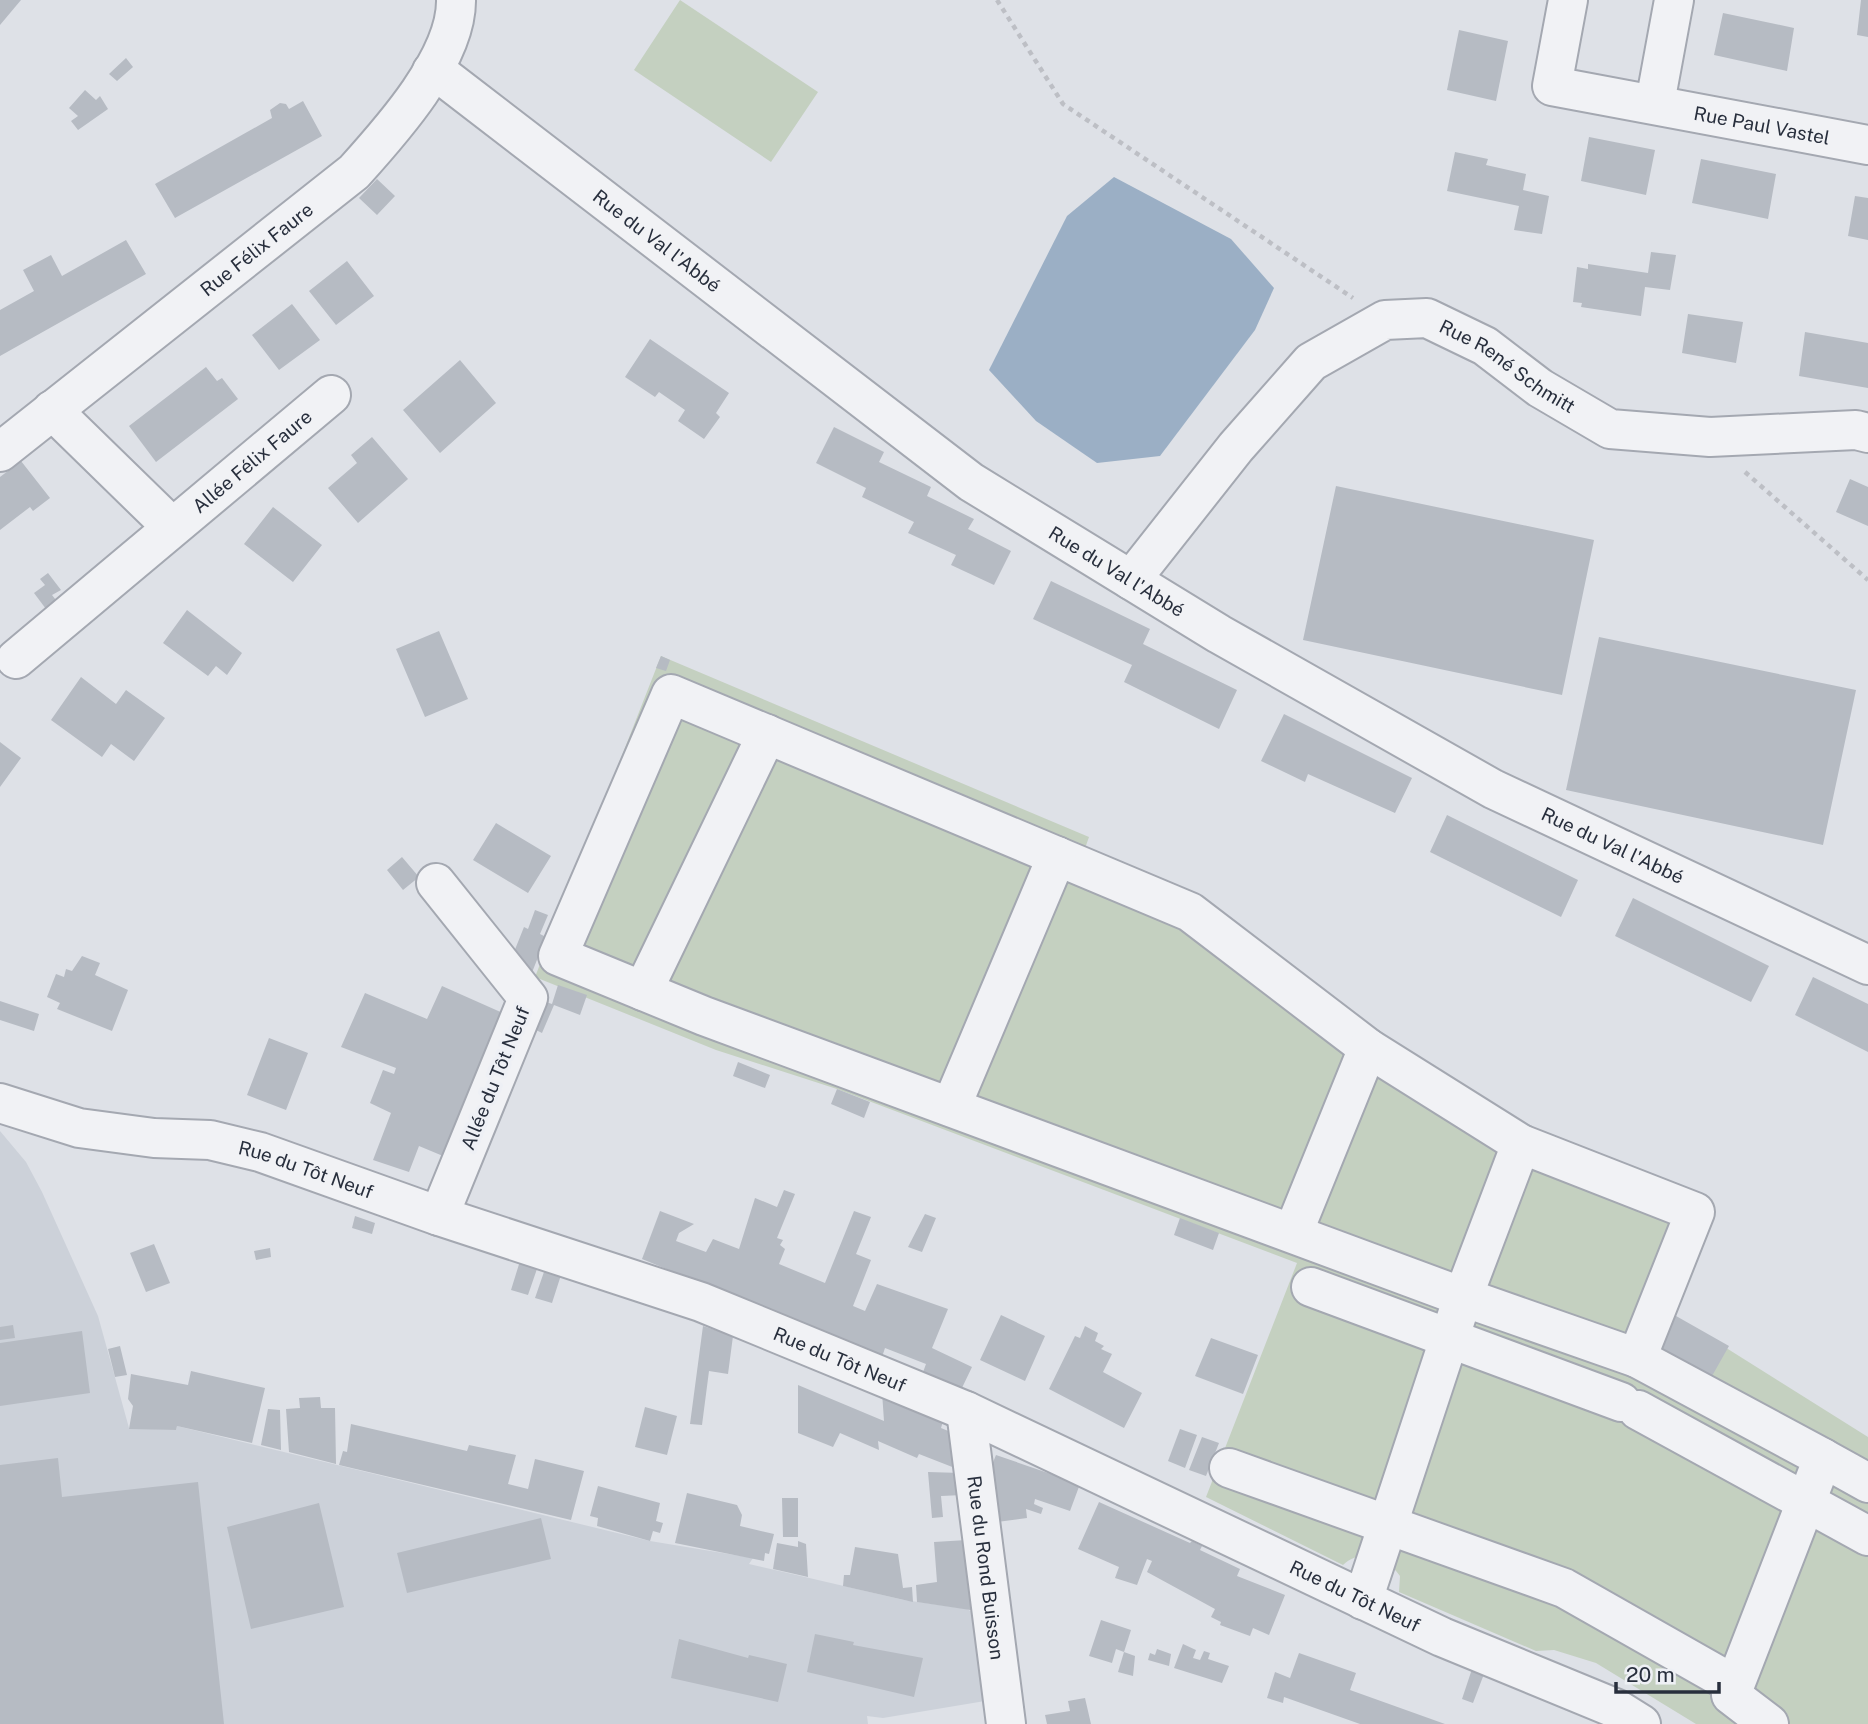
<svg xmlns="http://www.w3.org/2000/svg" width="1868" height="1724" viewBox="0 0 1868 1724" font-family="'Public Sans',sans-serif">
	<rect width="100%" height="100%" fill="#dee1e7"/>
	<!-- built -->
	<path fill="#ccd1d9" d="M 0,1131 L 26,1162 L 42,1192 L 98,1316 L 129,1428 L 176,1430 L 177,1426 L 650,1541 L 753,1558 L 749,1564 L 904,1600 L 967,1609 L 972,1612 L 985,1701 L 883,1718 L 867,1716 L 868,1724 L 0,1724 Z"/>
	<!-- green -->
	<path fill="#c4d0c0" d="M 680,0 L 818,92 L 771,162 L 634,70 Z
		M 661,656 L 1089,837 L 1083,854 L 1387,1048 L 1568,1152 L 1710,1207 L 1669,1312 L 1868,1437 L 1868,1724 L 1696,1724 L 1596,1663 L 1554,1650 L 1536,1651 L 1399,1592 L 1400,1576 C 1386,1556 1361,1548 1343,1565 L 1206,1497 L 1297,1263 L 837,1089 L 716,1050 L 535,977 Z"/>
	<!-- water -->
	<path fill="#9bafc5" d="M 1114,177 L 1231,239 L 1274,288 L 1255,330 L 1160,456 L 1097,463 L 1036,421 L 989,370 L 1067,216 Z"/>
	<!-- building -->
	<path fill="#b6bbc3" d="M 0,0 L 21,0 L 0,25 Z
		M 1861,0 L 1868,0 L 1868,37 L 1857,35 Z
		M 1723,13 L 1794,28 L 1787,71 L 1714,55 Z
		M 1459,30 L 1508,41 L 1496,101 L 1447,90 Z
		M 126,58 L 133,67 L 117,81 L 109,74 Z
		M 85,90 L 96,100 L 100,96 L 108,109 L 78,130 L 71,121 L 78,116 L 69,108 Z
		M 303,101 L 322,136 L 175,218 L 155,184 L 272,118 L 270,110 L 280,103 L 286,104 L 289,109 Z
		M 1589,137 L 1655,150 L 1646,195 L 1581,181 Z
		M 1455,152 L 1488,159 L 1486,165 L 1526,174 L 1523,190 L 1549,196 L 1542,234 L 1514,230 L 1519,206 L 1447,191 Z
		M 1701,159 L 1776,174 L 1768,219 L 1692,203 Z
		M 377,179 L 395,196 L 377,215 L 359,198 Z
		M 1855,196 L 1868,198 L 1868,240 L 1848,236 Z
		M 126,240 L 146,274 L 0,356 L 0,310 L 34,291 L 23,270 L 51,255 L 62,276 Z
		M 1651,252 L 1676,255 L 1670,290 L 1645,287 L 1641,316 L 1581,307 L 1582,303 L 1573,302 L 1577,267 L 1588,269 L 1588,264 L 1648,273 Z
		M 347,261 L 374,296 L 336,325 L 309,291 Z
		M 292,304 L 320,340 L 279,370 L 252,335 Z
		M 1688,314 L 1743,322 L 1736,363 L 1682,353 Z
		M 1805,332 L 1868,343 L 1868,388 L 1799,376 Z
		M 650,339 L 729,393 L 716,413 L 720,417 L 704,439 L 678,421 L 685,410 L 659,392 L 655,397 L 625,377 Z
		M 460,360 L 496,403 L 440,453 L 403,410 Z
		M 206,367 L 217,381 L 222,378 L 238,399 L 156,462 L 129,426 Z
		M 834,427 L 884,452 L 879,462 L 931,487 L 927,496 L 974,519 L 968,529 L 1011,551 L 994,585 L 951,565 L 956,555 L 908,533 L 914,522 L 862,497 L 866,488 L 816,463 Z
		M 372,437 L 408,479 L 358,523 L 328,488 L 357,463 L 351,455 Z
		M 21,461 L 50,498 L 33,511 L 30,507 L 0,530 L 0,477 Z
		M 1850,479 L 1868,487 L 1868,526 L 1836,512 Z
		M 1336,486 L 1594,540 L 1562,695 L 1303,640 Z
		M 273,507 L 322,545 L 293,582 L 244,544 Z
		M 48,573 L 61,590 L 52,595 L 59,604 L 49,613 L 34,593 L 45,585 L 40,579 Z
		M 1051,581 L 1150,629 L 1143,644 L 1237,690 L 1219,729 L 1124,682 L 1132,665 L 1033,619 Z
		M 187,610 L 242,653 L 227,675 L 216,666 L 208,676 L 163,643 Z
		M 439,631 L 468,699 L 425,717 L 396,649 Z
		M 1599,637 L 1856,690 L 1823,845 L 1566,790 Z
		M 661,656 L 670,660 L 666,671 L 656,668 Z
		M 81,677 L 116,704 L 126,690 L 165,718 L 134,761 L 111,744 L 102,757 L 51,720 Z
		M 1284,714 L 1412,778 L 1395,813 L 1308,774 L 1305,782 L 1261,761 Z
		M 0,742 L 21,758 L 0,787 Z
		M 1447,815 L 1578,880 L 1561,917 L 1430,852 Z
		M 496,823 L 551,856 L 528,893 L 473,860 Z
		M 402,857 L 419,877 L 403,890 L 387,870 Z
		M 1633,898 L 1769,966 L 1751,1002 L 1615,936 Z
		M 535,910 L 548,915 L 540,934 L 546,937 L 531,975 L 508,967 L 524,927 L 528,929 Z
		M 82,956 L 100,963 L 95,975 L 128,990 L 112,1031 L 57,1009 L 60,1003 L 47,997 L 56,974 L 64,977 L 66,969 L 72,971 Z
		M 1813,977 L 1868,1004 L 1868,1052 L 1795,1015 Z
		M 558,985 L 587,995 L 580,1015 L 554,1005 L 542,1033 L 534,1029 L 546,1002 L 552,1004 Z
		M 442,986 L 505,1014 L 443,1156 L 419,1146 L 409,1172 L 373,1160 L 391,1113 L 370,1103 L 383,1070 L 394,1074 L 396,1068 L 341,1047 L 365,993 L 427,1019 Z
		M 0,1001 L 39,1014 L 34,1031 L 0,1020 Z
		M 269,1038 L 308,1053 L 286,1110 L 247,1095 Z
		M 738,1062 L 770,1075 L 765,1088 L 733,1076 Z
		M 837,1089 L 870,1102 L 864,1118 L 831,1104 Z
		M 784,1190 L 795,1194 L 777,1238 L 783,1240 L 780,1245 L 785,1249 L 779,1264 L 825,1283 L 854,1211 L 871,1217 L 856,1254 L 871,1260 L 853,1306 L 865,1311 L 877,1284 L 948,1309 L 932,1348 L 972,1367 L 960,1392 L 922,1375 L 926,1364 L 885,1348 L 882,1357 L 642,1259 L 660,1211 L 694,1224 L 679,1233 L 676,1241 L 706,1252 L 713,1239 L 739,1249 L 755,1198 L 777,1207 Z
		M 925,1214 L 936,1218 L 922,1252 L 908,1247 Z
		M 355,1216 L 375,1223 L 372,1234 L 352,1228 Z
		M 1180,1218 L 1219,1233 L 1213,1250 L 1174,1235 Z
		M 154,1244 L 170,1283 L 146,1292 L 130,1253 Z
		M 270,1248 L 271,1257 L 256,1260 L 254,1251 Z
		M 520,1261 L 538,1266 L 528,1295 L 511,1290 Z
		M 545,1269 L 561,1275 L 552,1303 L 535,1298 Z
		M 1669,1312 L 1729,1346 L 1712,1376 L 1652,1343 Z
		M 1001,1315 L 1045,1336 L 1025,1381 L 980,1360 Z
		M 13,1325 L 15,1338 L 0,1340 L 0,1327 Z
		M 703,1326 L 733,1336 L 728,1374 L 709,1371 L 702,1425 L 690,1424 Z
		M 1085,1326 L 1098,1333 L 1095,1341 L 1104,1346 L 1101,1349 L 1112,1354 L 1103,1372 L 1142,1393 L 1124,1428 L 1049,1389 L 1075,1336 L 1080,1338 Z
		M 82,1331 L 90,1393 L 0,1406 L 0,1343 Z
		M 1211,1338 L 1258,1355 L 1243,1394 L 1195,1376 Z
		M 120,1346 L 127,1375 L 115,1377 L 108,1349 Z
		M 191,1371 L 265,1388 L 252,1443 L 177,1426 L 176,1430 L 129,1429 L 133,1406 L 128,1399 L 131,1374 L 188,1385 Z
		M 798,1385 L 884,1421 L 882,1392 L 944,1418 L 941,1428 L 958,1435 L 960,1470 L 919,1454 L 917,1458 L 878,1441 L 879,1450 L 840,1433 L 833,1447 L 798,1433 Z
		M 320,1397 L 321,1408 L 335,1408 L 336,1464 L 289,1452 L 286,1409 L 300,1408 L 299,1398 Z
		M 645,1407 L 677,1416 L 667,1455 L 635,1447 Z
		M 268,1409 L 280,1410 L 281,1450 L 261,1445 Z
		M 351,1424 L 467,1451 L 469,1445 L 516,1455 L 508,1484 L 528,1489 L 535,1459 L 584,1471 L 571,1520 L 339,1465 L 343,1451 L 347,1452 Z
		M 1180,1429 L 1197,1435 L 1185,1468 L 1168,1461 Z
		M 1202,1437 L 1219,1443 L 1206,1476 L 1189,1470 Z
		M 996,1455 L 1080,1484 L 1070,1511 L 1035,1499 L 1034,1504 L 1043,1508 L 1041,1514 L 1026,1509 L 1027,1518 L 997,1522 L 985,1482 Z
		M 58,1458 L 62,1497 L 198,1482 L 224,1724 L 0,1724 L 0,1465 Z
		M 928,1472 L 961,1473 L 963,1495 L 941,1496 L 943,1517 L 932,1518 Z
		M 598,1486 L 660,1503 L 656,1521 L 663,1523 L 660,1533 L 653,1531 L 650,1541 L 597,1526 L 598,1518 L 590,1516 Z
		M 687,1493 L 737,1505 L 742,1515 L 740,1526 L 774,1534 L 769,1554 L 765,1553 L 764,1561 L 675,1543 Z
		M 782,1498 L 798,1498 L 798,1537 L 783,1537 Z
		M 1099,1502 L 1190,1543 L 1192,1541 L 1202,1546 L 1200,1550 L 1240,1569 L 1237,1576 L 1285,1595 L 1269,1635 L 1253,1628 L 1250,1636 L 1220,1625 L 1221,1622 L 1211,1617 L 1215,1609 L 1147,1572 L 1152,1561 L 1147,1559 L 1137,1585 L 1115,1578 L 1119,1567 L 1078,1549 Z
		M 319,1503 L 344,1607 L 251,1629 L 227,1527 Z
		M 541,1518 L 551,1559 L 407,1593 L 397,1553 Z
		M 967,1540 L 977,1611 L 917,1602 L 916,1585 L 937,1582 L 934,1542 Z
		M 798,1541 L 806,1544 L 808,1577 L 773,1569 L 777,1543 L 798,1547 Z
		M 855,1547 L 898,1554 L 903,1588 L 912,1587 L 913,1602 L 843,1586 L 844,1575 L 850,1575 Z
		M 1101,1620 L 1131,1630 L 1124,1652 L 1116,1649 L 1112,1663 L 1089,1656 Z
		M 815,1634 L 854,1642 L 853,1645 L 923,1658 L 914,1697 L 807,1672 Z
		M 679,1639 L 748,1658 L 749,1655 L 787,1664 L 778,1702 L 671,1678 Z
		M 1183,1644 L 1196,1650 L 1193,1658 L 1200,1660 L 1204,1651 L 1210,1653 L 1208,1659 L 1229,1666 L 1222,1683 L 1174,1668 Z
		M 1157,1649 L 1171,1654 L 1169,1666 L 1148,1660 L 1150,1653 L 1155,1655 Z
		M 1124,1652 L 1135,1656 L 1133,1676 L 1118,1672 Z
		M 1299,1653 L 1356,1673 L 1350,1690 L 1445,1724 L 1360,1724 L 1284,1697 L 1283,1703 L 1267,1698 L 1275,1672 L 1290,1678 Z
		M 1472,1669 L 1484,1674 L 1473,1703 L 1462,1699 Z
		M 1085,1698 L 1091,1724 L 1047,1724 L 1045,1715 L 1070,1711 L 1068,1701 Z"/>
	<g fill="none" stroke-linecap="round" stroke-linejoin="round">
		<defs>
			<g id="minor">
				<path id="s1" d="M 1568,0 L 1552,86 L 1868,145"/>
				<path id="s2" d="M 432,71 L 444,77 L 971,482 L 1219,634 L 1493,789 L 1868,965"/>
				<path d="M 1655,103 L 1674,0"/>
				<path d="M 52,410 L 172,527"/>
				<path id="s3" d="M 0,452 L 354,172 C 391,131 457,58 456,0"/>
				<path id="s4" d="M 1131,580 L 1236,447 L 1311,362 L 1385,320 L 1427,318 L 1485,346 L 1540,388 L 1610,429 L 1710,437 L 1856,430 L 1868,433"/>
				<path id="s5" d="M 16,659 L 331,395"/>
				<path d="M 671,694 L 1190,912 L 1368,1048 L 1521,1144 L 1695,1212 L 1637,1358 L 1463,1297 L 704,1016 L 558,956 Z"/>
				<path d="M 436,883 L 528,998 L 439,1216"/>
				<path d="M 643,991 L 767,734"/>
				<path id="s6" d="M 0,1103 L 79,1128 L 154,1138 L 210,1140 L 260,1152 L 439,1216 L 701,1302 L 966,1411 L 1442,1637 L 1617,1709 L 1641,1724"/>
				<path d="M 951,1107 L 1057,856"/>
				<path d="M 1293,1233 L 1368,1048"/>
				<path d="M 1311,1287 L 1621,1402"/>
				<path d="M 1638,1410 L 1868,1536"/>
				<path id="s7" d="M 966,1411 L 1006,1724"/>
				<path d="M 1823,1458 L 1868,1483"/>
				<path d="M 1229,1468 L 1564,1588 L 1735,1685 L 1823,1458 L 1637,1358"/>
				<path d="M 1363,1600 L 1463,1297 L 1521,1144"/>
				<path d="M 1731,1695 L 1769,1724"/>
			</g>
		</defs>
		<!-- minor casing -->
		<use href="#minor" stroke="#a4a8b1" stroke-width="42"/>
		<!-- path -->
		<path stroke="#bdbfc5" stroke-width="4.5" stroke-dasharray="5 5" stroke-linecap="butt" d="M 997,0 L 1063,104 L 1353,298
			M 1745,472 L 1868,580"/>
		<!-- minor -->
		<use href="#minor" stroke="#f1f2f5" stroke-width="38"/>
	</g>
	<g text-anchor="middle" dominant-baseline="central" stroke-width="7" stroke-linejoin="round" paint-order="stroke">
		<!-- street labels -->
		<g font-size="19" fill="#282f3d" stroke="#eef0f5">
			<text stroke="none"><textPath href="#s1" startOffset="301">Rue Paul Vastel</textPath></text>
			<text stroke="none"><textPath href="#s2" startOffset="282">Rue du Val l'Abbé</textPath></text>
			<text stroke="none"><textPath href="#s3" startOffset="327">Rue Félix Faure</textPath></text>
			<text stroke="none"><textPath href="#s4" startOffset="504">Rue René Schmitt</textPath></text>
			<text stroke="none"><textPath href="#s5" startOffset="308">Allée Félix Faure</textPath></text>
			<text stroke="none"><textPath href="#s2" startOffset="849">Rue du Val l'Abbé</textPath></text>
			<text stroke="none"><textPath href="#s2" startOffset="1416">Rue du Val l'Abbé</textPath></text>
			<text transform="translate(495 1078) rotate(-68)">Allée du Tôt Neuf</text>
			<text stroke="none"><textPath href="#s6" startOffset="315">Rue du Tôt Neuf</textPath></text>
			<text stroke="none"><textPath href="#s6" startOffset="882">Rue du Tôt Neuf</textPath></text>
			<text stroke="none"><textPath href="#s7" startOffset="158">Rue du Rond Buisson</textPath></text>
			<text stroke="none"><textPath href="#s6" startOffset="1449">Rue du Tôt Neuf</textPath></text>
		</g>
	</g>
	<!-- scale -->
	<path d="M1616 1682v10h103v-10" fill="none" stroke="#282f3d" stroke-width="3.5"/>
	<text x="1626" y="1682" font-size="21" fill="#282f3d" stroke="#eef0f5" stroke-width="5" paint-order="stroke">20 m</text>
</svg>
